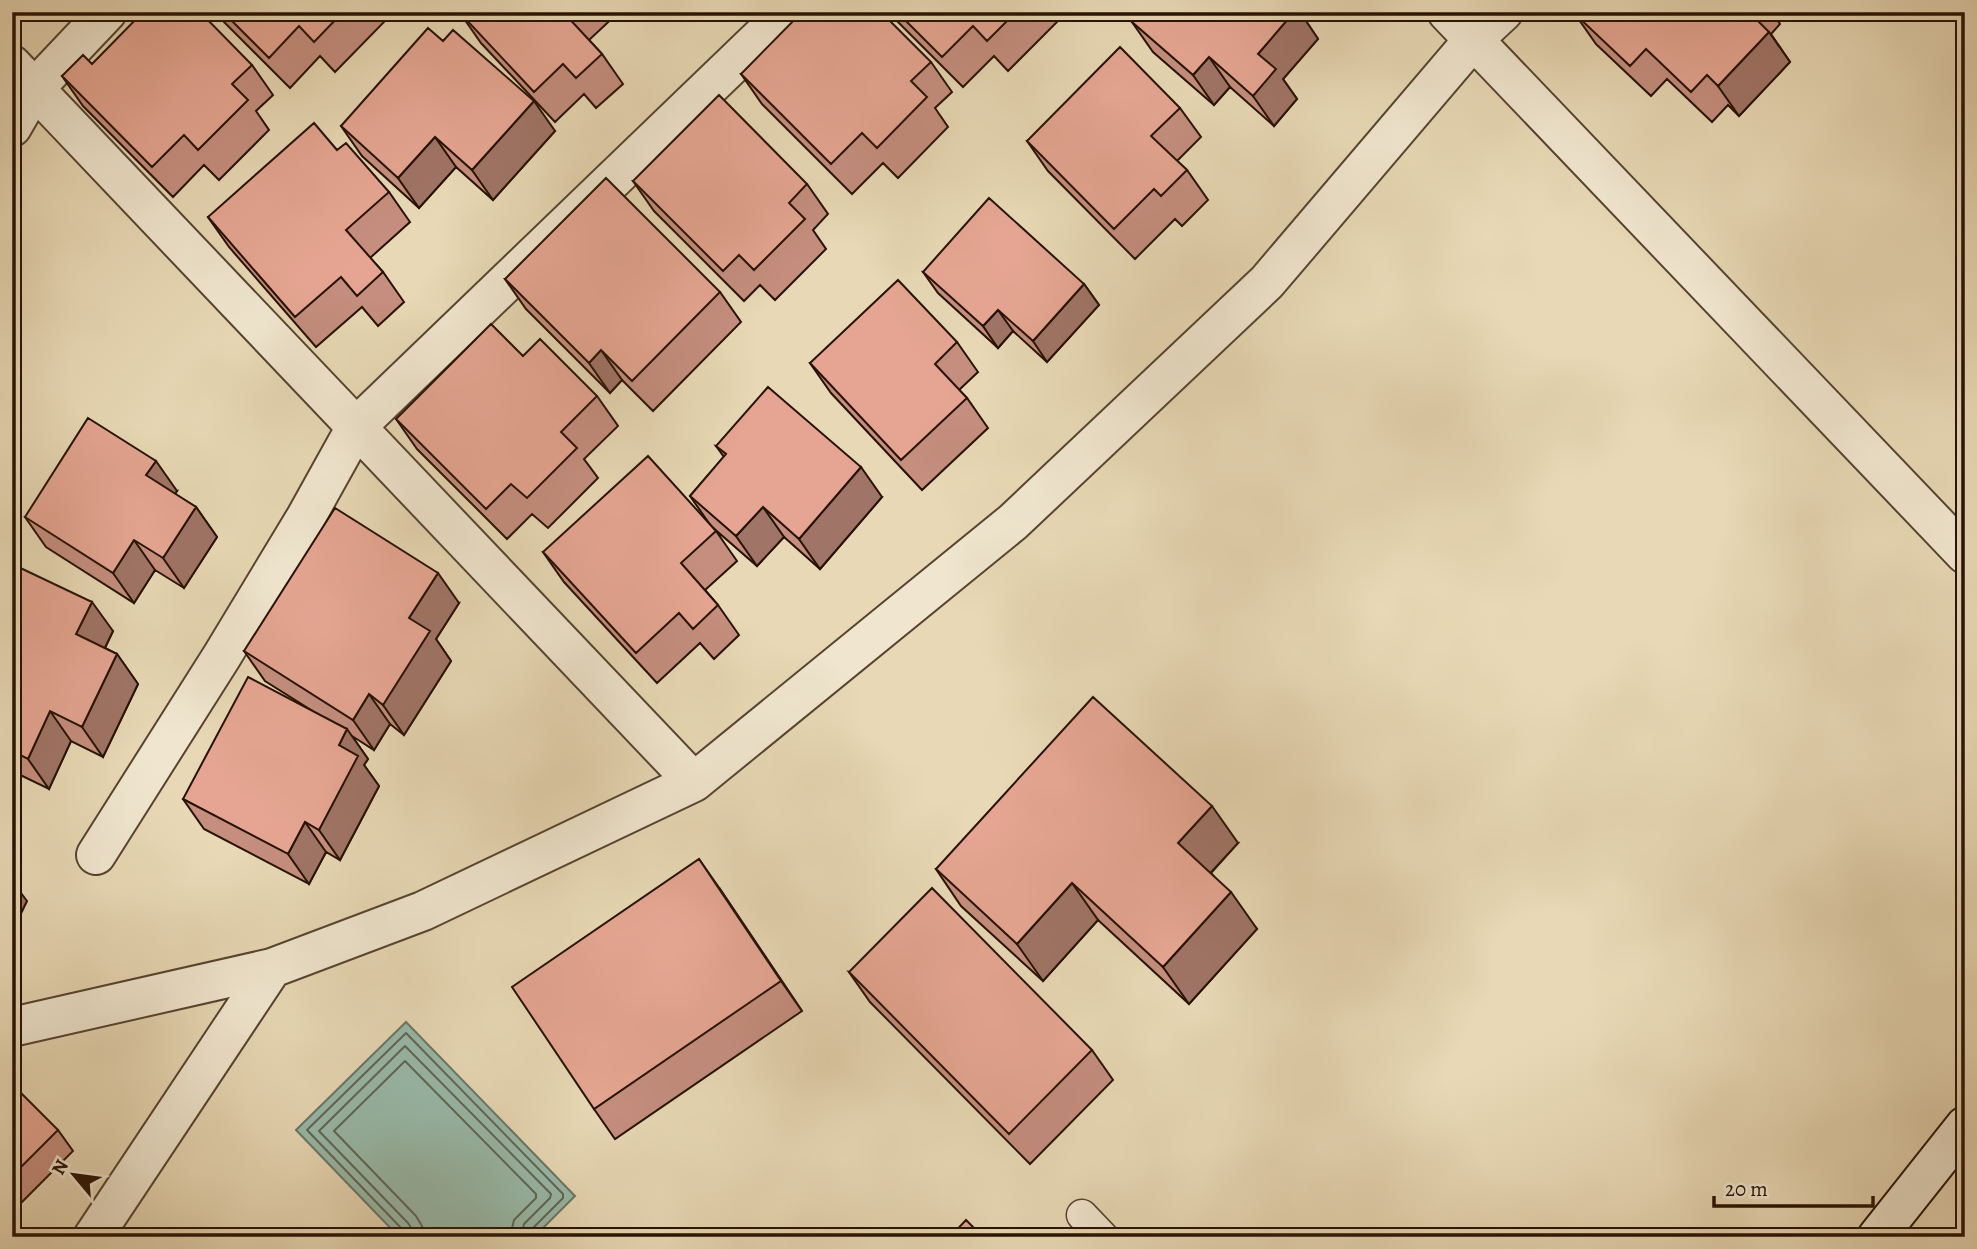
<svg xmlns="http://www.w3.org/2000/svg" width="1977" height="1249" viewBox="0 0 1977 1249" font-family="Alegreya,serif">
	<rect width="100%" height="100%" fill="#e8d8b5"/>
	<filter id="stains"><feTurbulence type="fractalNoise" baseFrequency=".00286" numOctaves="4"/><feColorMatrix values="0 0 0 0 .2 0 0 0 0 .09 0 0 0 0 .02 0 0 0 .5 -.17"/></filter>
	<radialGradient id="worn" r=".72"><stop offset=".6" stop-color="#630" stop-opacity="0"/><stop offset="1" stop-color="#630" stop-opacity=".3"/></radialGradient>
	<!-- water -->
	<path fill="#98baaa" stroke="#6b7767" stroke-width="2" d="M 406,1022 L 575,1196 L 534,1237 L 399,1237 L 296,1130 Z"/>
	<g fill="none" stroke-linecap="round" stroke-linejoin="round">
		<!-- shore -->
		<path stroke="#606656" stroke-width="2" d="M 404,1237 L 402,1229 L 307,1130 L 406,1033 L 563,1194 L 563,1198 L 531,1230 L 529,1237
			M 413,1237 L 412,1229 L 408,1223 L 319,1131 L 405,1046 L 551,1194 L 550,1198 L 524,1224 L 521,1237
			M 423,1237 L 422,1226 L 416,1216 L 334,1131 L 405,1061 L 536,1194 L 536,1198 L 514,1220 L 510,1237"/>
		<defs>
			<path id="lane" d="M 1082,1215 L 1103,1237"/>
			<path id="street" d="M 1447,12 L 1965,554
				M 12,65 L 694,782
				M 12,127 L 34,89 L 107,12
				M 96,855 L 222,656 L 306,517 L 356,427 L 787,12
				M 12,1027 L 272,968 L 423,911 L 694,782 L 1013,522 L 1267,282 L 1474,39 L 1503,12
				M 93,1237 L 272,968"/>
			<path id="secondary" d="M 1877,1237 L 1965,1126"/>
		</defs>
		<!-- lane casing -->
		<use href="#lane" stroke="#574430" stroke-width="33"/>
		<!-- street casing -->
		<use href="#street" stroke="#574430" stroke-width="42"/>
		<!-- secondary casing -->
		<use href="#secondary" stroke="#271203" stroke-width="42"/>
		<!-- lane -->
		<use href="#lane" stroke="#f0e6cf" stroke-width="30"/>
		<!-- street -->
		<use href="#street" stroke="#f0e6cf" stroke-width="38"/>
		<!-- secondary -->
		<use href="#secondary" stroke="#f0e6cf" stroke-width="38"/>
	</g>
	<!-- wall -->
	<path fill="#c58e7e" stroke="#271203" stroke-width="2" d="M 214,12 L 379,12 L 385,21 L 335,72 L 320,56 L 290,88 Z
		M 462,12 L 619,12 L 589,40 L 602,54 L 623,84 L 596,108 L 584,94 L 555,122 L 481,43 L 460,13 Z
		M 888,12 L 1053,12 L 1059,20 L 1008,71 L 994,56 L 963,87 Z
		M 1140,12 L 1300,12 L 1318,39 L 1283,79 L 1297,99 L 1274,126 L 1230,87 L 1214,105 L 1153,52 L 1132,22 Z
		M 1577,12 L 1772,12 L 1780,24 L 1771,34 L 1790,62 L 1739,116 L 1728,105 L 1712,122 L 1667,79 L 1651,96 L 1596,44 L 1575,14 Z
		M 443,41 L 555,131 L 493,200 L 456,167 L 419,208 L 362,156 L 341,126 Z
		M 931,62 L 952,92 L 935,108 L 948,127 L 898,178 L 883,163 L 852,194 L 762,104 L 741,74 Z
		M 92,64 L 252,65 L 273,95 L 256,111 L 269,130 L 219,180 L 204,165 L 173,197 L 83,106 L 62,76 Z
		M 1180,108 L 1201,137 L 1177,161 L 1187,170 L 1208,200 L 1182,226 L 1175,219 L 1135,259 L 1048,171 L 1027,141 Z
		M 337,150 L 389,192 L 410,222 L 370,258 L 383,272 L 404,302 L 378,326 L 362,307 L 316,347 L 229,247 L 208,217 Z
		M 633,181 L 807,184 L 828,214 L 813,230 L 826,249 L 775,300 L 760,285 L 744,301 L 654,211 Z
		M 923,272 L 1084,284 L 1099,305 L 1047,362 L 1013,331 L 998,348 L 938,293 Z
		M 505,279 L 720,292 L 741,322 L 653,411 L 622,380 L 610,393 L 526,309 Z
		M 957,342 L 978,372 L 959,390 L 967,398 L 988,428 L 922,490 L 831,393 L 810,363 Z
		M 523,356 L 597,396 L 618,426 L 584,459 L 598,478 L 548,528 L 532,514 L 507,539 L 417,449 L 396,419 Z
		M 716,446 L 882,497 L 820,569 L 784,537 L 757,566 L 711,526 L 690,496 L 724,457 Z
		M 177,491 L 175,494 L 196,507 L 217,537 L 184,588 L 155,570 L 134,603 L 46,547 L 25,517 Z
		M 716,531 L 737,561 L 705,590 L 718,605 L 739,635 L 714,659 L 700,643 L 657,683 L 564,582 L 543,552 Z
		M 12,564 L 113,631 L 105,648 L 117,654 L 138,684 L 103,757 L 71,741 L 49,789 L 12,771 Z
		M 459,603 L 436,639 L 451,661 L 404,735 L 390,724 L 374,750 L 352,736 L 368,759 L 364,765 L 379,786 L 340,860 L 326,852 L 309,884 L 204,829 L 183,799 L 311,710 L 265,681 L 244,651 Z
		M 1238,843 L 1211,873 L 1257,929 L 1189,1004 L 1098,920 L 1043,981 L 961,906 L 936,869 Z
		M 720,889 L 802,1011 L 615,1139 L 594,1109 Z
		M 849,972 L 1092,1050 L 1113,1080 L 1030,1164 L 870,1002 Z
		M 12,1099 L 58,1130 L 73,1151 L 12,1212 Z"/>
	<!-- shaded-wall -->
	<path fill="#a07466" stroke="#271203" stroke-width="2" d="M 1294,12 L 1300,12 L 1318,39 L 1283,79 L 1297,99 L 1274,126 L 1253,96 L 1258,54 Z
		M 1769,32 L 1790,62 L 1739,116 L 1718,86 Z
		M 1209,57 L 1230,87 L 1214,105 L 1193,75 Z
		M 534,101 L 555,131 L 493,200 L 472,170 Z
		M 435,137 L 456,167 L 419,208 L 398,178 Z
		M 1084,284 L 1099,305 L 1047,362 L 1033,341 Z
		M 998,310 L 1013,331 L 998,348 L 983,326 Z
		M 601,350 L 622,380 L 610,393 L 589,363 Z
		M 156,461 L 177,491 L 167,505 L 146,475 Z
		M 861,467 L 882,497 L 820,569 L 799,539 Z
		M 196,507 L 217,537 L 184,588 L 163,558 Z
		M 763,507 L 784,537 L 757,566 L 736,536 Z
		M 134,540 L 155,570 L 134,603 L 113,573 Z
		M 438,573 L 459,603 L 436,639 L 451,661 L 404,735 L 383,705 L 409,618 Z
		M 92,602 L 113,631 L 97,664 L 76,634 Z
		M 117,654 L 138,684 L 103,757 L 82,727 Z
		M 369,694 L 390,724 L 374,750 L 353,720 Z
		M 50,711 L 71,741 L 49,789 L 28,759 Z
		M 347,729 L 368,759 L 364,765 L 379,786 L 340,860 L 319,830 L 339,745 Z
		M 1212,806 L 1238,843 L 1204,880 L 1178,843 Z
		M 305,822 L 326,852 L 309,884 L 288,854 Z
		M 699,859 L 720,889 L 802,1011 L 781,981 Z
		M 12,881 L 27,901 L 12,932 Z
		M 1072,883 L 1098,920 L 1043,981 L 1017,944 Z
		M 1231,892 L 1257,929 L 1189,1004 L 1163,967 Z"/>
	<!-- building -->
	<path fill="#e5a592" stroke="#271203" stroke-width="2" d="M 143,12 L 200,12 L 252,65 L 232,84 L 248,100 L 198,150 L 184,135 L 152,167 L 62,76 L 83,55 L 92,64 Z
		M 223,12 L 343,12 L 314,42 L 299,26 L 269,58 Z
		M 462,12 L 565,12 L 564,13 L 602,54 L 576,78 L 563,64 L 534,92 L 460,13 Z
		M 802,12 L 881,12 L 931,62 L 911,81 L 927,97 L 877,148 L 862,133 L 831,164 L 741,74 Z
		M 897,12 L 1016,12 L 987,41 L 973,26 L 942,57 Z
		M 1140,12 L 1294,12 L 1258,54 L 1276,69 L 1253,96 L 1209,57 L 1193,75 L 1132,22 Z
		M 1577,12 L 1749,12 L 1769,32 L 1718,86 L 1707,75 L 1691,92 L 1646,49 L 1630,66 L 1575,14 Z
		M 428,28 L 443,41 L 453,30 L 534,101 L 472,170 L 435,137 L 398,178 L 341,126 Z
		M 1120,47 L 1180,108 L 1151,136 L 1187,170 L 1161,196 L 1154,189 L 1114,229 L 1027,141 Z
		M 719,95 L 807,184 L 789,203 L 805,219 L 754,270 L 739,255 L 723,271 L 633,181 Z
		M 314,123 L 337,150 L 346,143 L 389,192 L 346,230 L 383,272 L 357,296 L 341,277 L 295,317 L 208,217 Z
		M 606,178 L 720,292 L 632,381 L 601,350 L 589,363 L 505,279 Z
		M 989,198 L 1084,284 L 1033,341 L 998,310 L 983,326 L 923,272 Z
		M 898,280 L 957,342 L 935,364 L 967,398 L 901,460 L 810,363 Z
		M 491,324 L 523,356 L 540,339 L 597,396 L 561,432 L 577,448 L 527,498 L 511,484 L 486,509 L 396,419 Z
		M 768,387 L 861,467 L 799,539 L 763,507 L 736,536 L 690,496 L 726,454 L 716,446 Z
		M 88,418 L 156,461 L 146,475 L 196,507 L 163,558 L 134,540 L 113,573 L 25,517 Z
		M 648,456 L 716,531 L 681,563 L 718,605 L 693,629 L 679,613 L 636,653 L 543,552 Z
		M 335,508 L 438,573 L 409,618 L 430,631 L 383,705 L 369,694 L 353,720 L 244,651 Z
		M 12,564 L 92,602 L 76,634 L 117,654 L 82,727 L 50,711 L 28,759 L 12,751 Z
		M 248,677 L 347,729 L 339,745 L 358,756 L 319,830 L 305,822 L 288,854 L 183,799 Z
		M 1093,697 L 1212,806 L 1178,843 L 1231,892 L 1163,967 L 1072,883 L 1017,944 L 936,869 Z
		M 699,859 L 781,981 L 594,1109 L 512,987 Z
		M 932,888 L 1092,1050 L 1009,1134 L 849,972 Z
		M 20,1092 L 58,1130 L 12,1176 L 12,1099 Z
		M 966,1220 L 983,1237 L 950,1237 Z"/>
	<!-- margin -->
	<rect width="1977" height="1249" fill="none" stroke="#e8d8b5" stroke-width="42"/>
	<rect x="14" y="14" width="1949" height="1221" fill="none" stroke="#271203" stroke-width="3.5"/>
	<rect x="21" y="21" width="1935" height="1207" fill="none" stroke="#271203" stroke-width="2"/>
	<!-- north arrow -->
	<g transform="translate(74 1175) rotate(299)" stroke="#f0e6cf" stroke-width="5" paint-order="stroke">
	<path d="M0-5L12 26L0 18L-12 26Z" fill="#271203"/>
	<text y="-10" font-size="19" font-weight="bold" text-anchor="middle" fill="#271203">N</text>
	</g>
	<!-- scale -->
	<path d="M1714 1196v10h159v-10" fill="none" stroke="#271203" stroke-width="3.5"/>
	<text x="1725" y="1196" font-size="21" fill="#271203" stroke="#f0e6cf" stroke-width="5" paint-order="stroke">20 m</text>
	<rect width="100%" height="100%" filter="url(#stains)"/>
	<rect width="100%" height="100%" fill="url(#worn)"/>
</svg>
